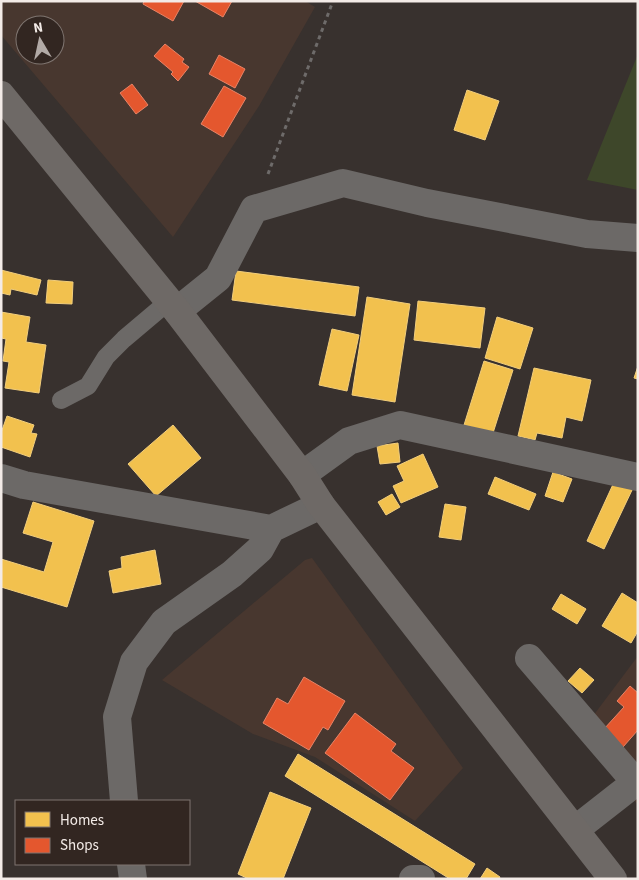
<svg xmlns="http://www.w3.org/2000/svg" width="639" height="880" viewBox="0 0 639 880" font-family="'Source Sans 3',sans-serif">
	<rect width="100%" height="100%" fill="#38312e"/>
	<!-- built -->
	<path fill="#48372f" fill-rule="evenodd" d="M 1,1 L 305,1 L 315,7 L 259,106 L 173,237 L 1,35 ZM 25,25 L 55,25 L 55,55 L 25,55 Z
		M 312,558 L 463,768 L 415,821 L 315,757 L 253,734 L 162,680 L 305,560 Z
		M 638,656 L 638,805 L 578,736 Z"/>
	<!-- green -->
	<path fill="#3e472a" d="M 638,54 L 638,190 L 587,180 Z"/>
	<!-- homes -->
	<path fill="#f2c14e" stroke="#f2ce7c" d="M 467,90 L 499,101 L 485,140 L 454,130 Z
		M 1,270 L 41,280 L 37,295 L 11,289 L 10,295 L 1,293 Z
		M 236,271 L 359,287 L 355,316 L 232,300 Z
		M 48,280 L 73,282 L 72,304 L 46,303 Z
		M 367,297 L 410,304 L 395,402 L 352,395 Z
		M 418,301 L 485,308 L 480,348 L 414,340 Z
		M 1,312 L 30,317 L 26,342 L 46,345 L 39,393 L 5,388 L 9,362 L 3,361 L 6,339 L 1,338 Z
		M 497,317 L 533,328 L 520,369 L 485,358 Z
		M 332,329 L 359,335 L 347,391 L 319,385 Z
		M 484,361 L 513,370 L 493,433 L 464,425 Z
		M 638,366 L 638,379 L 634,378 Z
		M 534,368 L 591,380 L 582,421 L 566,417 L 562,438 L 537,433 L 535,440 L 518,436 Z
		M 7,416 L 34,425 L 31,433 L 37,434 L 30,457 L 1,447 L 1,433 Z
		M 173,425 L 201,458 L 156,496 L 128,464 Z
		M 398,443 L 400,462 L 380,464 L 377,446 Z
		M 423,454 L 438,487 L 401,503 L 393,486 L 404,481 L 397,466 Z
		M 553,472 L 572,479 L 563,502 L 545,496 Z
		M 495,477 L 536,494 L 529,510 L 488,494 Z
		M 615,480 L 633,488 L 604,549 L 587,541 Z
		M 392,494 L 400,507 L 386,515 L 378,502 Z
		M 33,502 L 94,521 L 67,607 L 1,587 L 1,559 L 44,572 L 53,542 L 23,533 Z
		M 445,504 L 466,507 L 461,540 L 439,537 Z
		M 155,550 L 161,584 L 113,593 L 109,571 L 122,568 L 121,557 Z
		M 622,593 L 638,603 L 638,631 L 631,643 L 602,626 Z
		M 561,594 L 586,609 L 577,624 L 552,609 Z
		M 580,668 L 594,680 L 582,693 L 568,681 Z
		M 298,754 L 475,864 L 466,879 L 450,879 L 285,776 Z
		M 270,792 L 311,808 L 283,879 L 249,879 L 238,874 Z
		M 487,868 L 500,877 L 499,879 L 480,879 Z"/>
	<!-- shops -->
	<path fill="#e4572e" stroke="#e88366" d="M 144,1 L 184,1 L 173,21 L 143,4 Z
		M 195,1 L 232,1 L 223,17 Z
		M 165,44 L 184,59 L 182,62 L 189,67 L 178,81 L 171,74 L 173,72 L 154,56 Z
		M 219,55 L 245,69 L 235,88 L 209,74 Z
		M 132,84 L 148,105 L 136,114 L 120,93 Z
		M 224,86 L 246,98 L 223,137 L 201,124 Z
		M 304,677 L 345,701 L 328,730 L 323,727 L 309,750 L 263,723 L 277,698 L 288,704 Z
		M 630,686 L 638,693 L 638,730 L 623,747 L 604,729 L 624,707 L 617,701 Z
		M 355,713 L 396,744 L 391,751 L 414,768 L 390,800 L 325,753 Z"/>
	<g fill="none" stroke-linecap="round" stroke-linejoin="round">
		<!-- path -->
		<path stroke="#6e6b6a" stroke-width="3" stroke-dasharray="4 4" stroke-linecap="butt" d="M 268,174 L 333,1"/>
		<!-- service -->
		<path stroke="#6c6967" stroke-width="18" d="M 61,400 L 88,386 L 106,357 L 124,339 L 169,301"/>
		<!-- minor -->
		<path stroke="#6c6967" stroke-width="28" d="M 177,311 L 218,278 L 254,209 L 343,183 L 427,203 L 587,234 L 638,238
			M 302,475 L 349,441 L 400,425 L 638,477
			M 1,478 L 24,485 L 271,529
			M 529,658 L 638,785
			M 124,801 L 117,717 L 134,662 L 164,622 L 232,574 L 260,549 L 271,529 L 321,505
			M 576,829 L 636,782
			M 131,864 L 133,879
			M 413,879 L 421,879"/>
		<!-- primary -->
		<path stroke="#6e6966" stroke-width="28" d="M 1,95 L 177,311 L 302,475 L 321,505 L 613,879"/>
	</g>
	<!-- border -->
	<rect width="639" height="880" fill="none" stroke="#f3ebe7" stroke-width="5"/>
	<!-- legend -->
	<rect x="15" y="800" width="175" height="65" fill="#322621" stroke="#7f7570"/>
	<rect x="25" y="812" width="25" height="15" fill="#f2c14e" stroke="#7f7570"/>
	<text x="60" y="825" font-size="15" fill="#f3ebe7">Homes</text>
	<rect x="25" y="838" width="25" height="15" fill="#e4572e" stroke="#7f7570"/>
	<text x="60" y="850" font-size="15" fill="#f3ebe7">Shops</text>
	<!-- north arrow -->
	<g transform="translate(40 40) rotate(351)"><circle r="24" fill="#322621" stroke="#7f7570"/>
	<path d="M0-4L9 19L0 12L-9 19Z" fill="#b2aaa6"/>
	<text y="-8" font-size="14" font-weight="bold" text-anchor="middle" fill="#f3ebe7">N</text>
	</g>
</svg>
